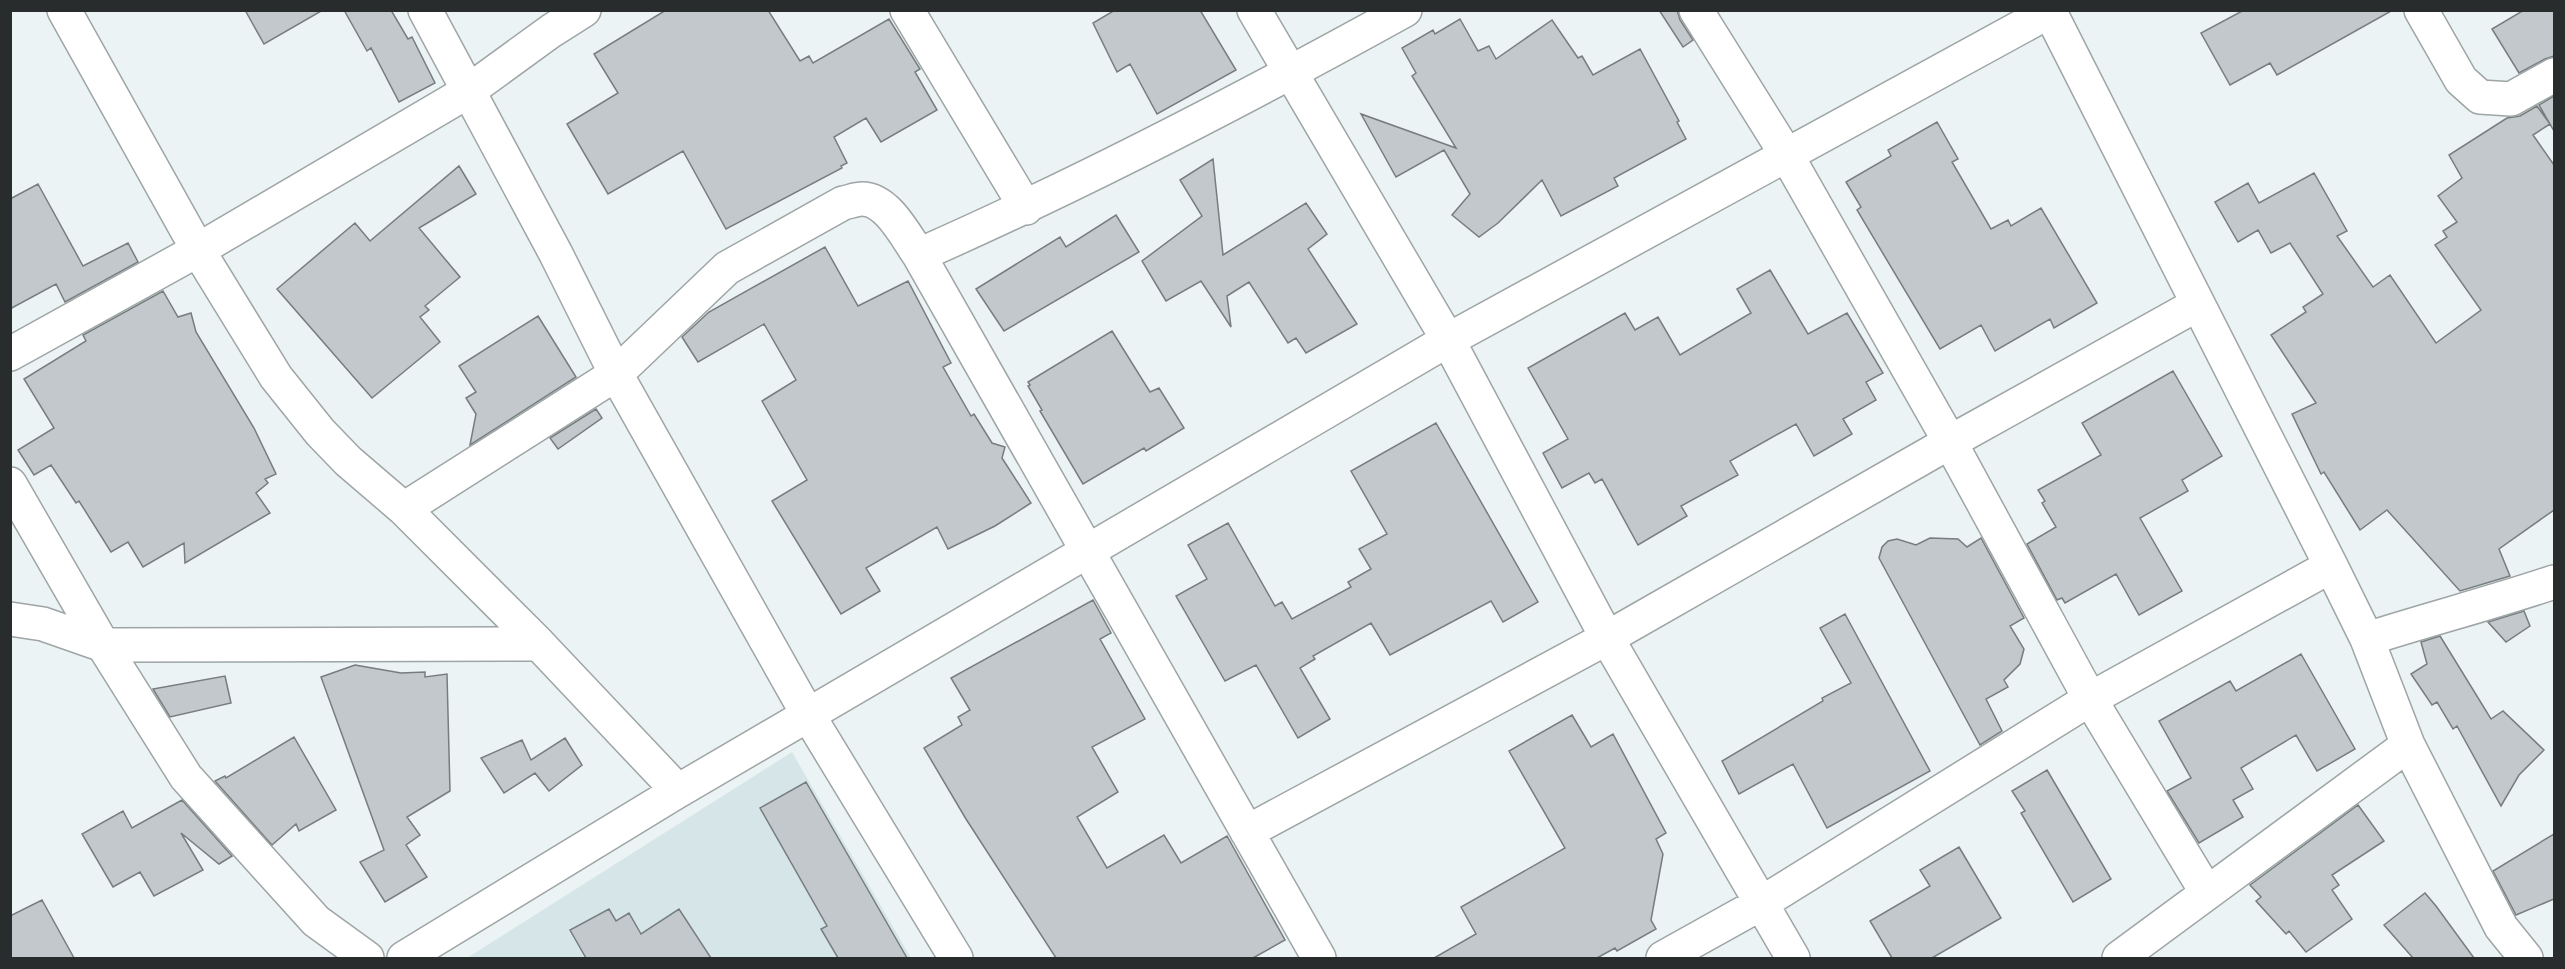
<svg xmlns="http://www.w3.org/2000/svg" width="2565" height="969" viewBox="0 0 2565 969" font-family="'Nunito Sans',sans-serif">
	<rect width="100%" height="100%" fill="#ecf3f4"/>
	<!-- built -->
	<path fill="#d6e6e8" d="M 792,752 L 911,958 L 467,958 Z"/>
	<!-- building -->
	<path fill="#c2c8cb" stroke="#777d7f" stroke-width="1.5" d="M 245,10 L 323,10 L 264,44 Z
		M 344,10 L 391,10 L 408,39 L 412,37 L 435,83 L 399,102 L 371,48 L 367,51 Z
		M 666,10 L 768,10 L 800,61 L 809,56 L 813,63 L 889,19 L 920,69 L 915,72 L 937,110 L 881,142 L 866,118 L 834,137 L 847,163 L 841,166 L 842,168 L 726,229 L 683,151 L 608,194 L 567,124 L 618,93 L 594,54 Z
		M 1115,10 L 1200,10 L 1236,70 L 1157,114 L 1130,64 L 1117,72 L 1093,23 Z
		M 1659,10 L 1677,10 L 1680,20 L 1693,40 L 1683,47 Z
		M 2244,10 L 2393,10 L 2277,75 L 2270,63 L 2230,85 L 2201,33 Z
		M 2524,10 L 2554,10 L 2554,56 L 2545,59 L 2519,73 L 2492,29 Z
		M 1460,19 L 1478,51 L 1489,46 L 1496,59 L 1552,20 L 1578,58 L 1582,56 L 1593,75 L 1640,49 L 1679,121 L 1677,122 L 1686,139 L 1614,178 L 1618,186 L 1561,216 L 1542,180 L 1498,223 L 1479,237 L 1452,215 L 1470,194 L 1444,150 L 1396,177 L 1361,114 L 1456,148 L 1412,76 L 1416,73 L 1402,48 L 1433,30 L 1435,34 Z
		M 2554,96 L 2554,131 L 2539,105 Z
		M 2537,106 L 2550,124 L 2533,135 L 2554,165 L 2554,510 L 2499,549 L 2510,576 L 2460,591 L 2387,510 L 2360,530 L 2324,472 L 2321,474 L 2292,414 L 2316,403 L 2271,335 L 2306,312 L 2303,307 L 2323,294 L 2290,243 L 2271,253 L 2258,230 L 2238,242 L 2215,202 L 2248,183 L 2259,203 L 2314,173 L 2347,231 L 2337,236 L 2373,287 L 2390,275 L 2436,343 L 2481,310 L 2435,245 L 2447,237 L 2443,231 L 2457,222 L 2438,196 L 2462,178 L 2449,155 L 2507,118 L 2520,116 Z
		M 1937,122 L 1958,159 L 1952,162 L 1991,229 L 2008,220 L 2011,226 L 2041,208 L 2097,303 L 2054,328 L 2050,319 L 1995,351 L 1981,325 L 1940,349 L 1857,210 L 1861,207 L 1846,182 L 1891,156 L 1888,150 Z
		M 1213,159 L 1223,255 L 1306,203 L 1327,234 L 1308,249 L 1357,324 L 1306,353 L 1296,338 L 1288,343 L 1249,282 L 1227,296 L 1231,327 L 1201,281 L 1166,301 L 1142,261 L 1202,216 L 1180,180 Z
		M 459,166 L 476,194 L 419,228 L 460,277 L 425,306 L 429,310 L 420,317 L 440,342 L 372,398 L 277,289 L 355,223 L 370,241 Z
		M 38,184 L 83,266 L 128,243 L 138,262 L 65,302 L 56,284 L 10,309 L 10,199 Z
		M 1116,215 L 1139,252 L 1004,331 L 976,289 L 1060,237 L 1066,247 Z
		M 825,247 L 858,306 L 908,281 L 951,363 L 943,367 L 971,416 L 974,414 L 992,443 L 1005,447 L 1002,458 L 1031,503 L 995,526 L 948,549 L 937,527 L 866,568 L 880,591 L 841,614 L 772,501 L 807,480 L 762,401 L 796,380 L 764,324 L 698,362 L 682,337 L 709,312 Z
		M 1770,270 L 1808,334 L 1847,313 L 1883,373 L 1866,382 L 1876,400 L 1843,419 L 1852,434 L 1814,456 L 1796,424 L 1730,461 L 1738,475 L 1681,506 L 1687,516 L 1638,545 L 1602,479 L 1595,483 L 1589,473 L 1562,488 L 1543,453 L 1568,439 L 1528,368 L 1625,313 L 1635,330 L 1658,317 L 1680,355 L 1751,313 L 1737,289 Z
		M 163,291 L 178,317 L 191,313 L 196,332 L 254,428 L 276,474 L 265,479 L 268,483 L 256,493 L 270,513 L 185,563 L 184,543 L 143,567 L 128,542 L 111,552 L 79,501 L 76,503 L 51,465 L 34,475 L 18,450 L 54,428 L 24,379 L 86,341 L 83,335 Z
		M 538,316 L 576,377 L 470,445 L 476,414 L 466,398 L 476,392 L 459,366 Z
		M 1112,331 L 1150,392 L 1159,388 L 1184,428 L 1146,451 L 1144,448 L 1083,484 L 1040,411 L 1042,410 L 1028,386 L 1030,385 L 1028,382 Z
		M 2173,371 L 2222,456 L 2182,480 L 2188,491 L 2140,518 L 2182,591 L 2139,615 L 2116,574 L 2065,603 L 2062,598 L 2057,600 L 2027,544 L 2056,527 L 2042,503 L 2045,501 L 2038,490 L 2101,455 L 2082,423 Z
		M 596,409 L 602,418 L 558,449 L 550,438 Z
		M 1436,423 L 1538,602 L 1503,622 L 1491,601 L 1390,655 L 1371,623 L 1313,656 L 1315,659 L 1300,668 L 1330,719 L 1298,738 L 1256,665 L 1225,681 L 1176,596 L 1207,579 L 1188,545 L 1228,523 L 1275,606 L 1282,602 L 1292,619 L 1351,587 L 1348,582 L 1371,569 L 1359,549 L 1387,534 L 1351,471 Z
		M 1930,538 L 1958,539 L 1967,547 L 1981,538 L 2024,618 L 2010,626 L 2024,649 L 2020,664 L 2004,680 L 2008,687 L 1986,699 L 2002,731 L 1980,745 L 1879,558 L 1882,547 L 1888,541 L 1897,539 L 1916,545 Z
		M 1093,600 L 1111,633 L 1100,639 L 1145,719 L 1092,747 L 1118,792 L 1077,817 L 1107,868 L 1164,835 L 1181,863 L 1227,836 L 1285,940 L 1253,958 L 1056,958 L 966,819 L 924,748 L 962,725 L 958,717 L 970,710 L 951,678 Z
		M 2524,611 L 2530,626 L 2506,642 L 2488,622 Z
		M 1845,614 L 1930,771 L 1827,828 L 1793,764 L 1739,794 L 1722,761 L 1823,701 L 1822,698 L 1851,683 L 1820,628 Z
		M 2440,636 L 2491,719 L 2503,711 L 2544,750 L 2519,775 L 2501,806 L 2457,726 L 2453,729 L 2437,702 L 2432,705 L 2411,674 L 2427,664 L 2421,642 Z
		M 2301,654 L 2355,749 L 2317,771 L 2296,735 L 2241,768 L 2253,789 L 2233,800 L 2243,817 L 2199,843 L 2167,791 L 2191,778 L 2159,721 L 2230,681 L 2236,691 Z
		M 355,665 L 401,673 L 425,672 L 425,677 L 447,674 L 450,791 L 407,817 L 420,835 L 406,845 L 427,877 L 385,902 L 360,862 L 384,850 L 321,677 Z
		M 225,676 L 231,703 L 170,717 L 153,689 Z
		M 1572,715 L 1591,747 L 1613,734 L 1666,833 L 1656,839 L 1663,854 L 1651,920 L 1656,929 L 1617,951 L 1615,948 L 1597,958 L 1434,958 L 1476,934 L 1461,907 L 1565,848 L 1509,751 Z
		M 294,737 L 336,810 L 299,831 L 296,824 L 272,845 L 215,781 L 225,776 L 226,778 Z
		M 565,738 L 582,765 L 549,791 L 535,773 L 504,793 L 481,758 L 522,740 L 531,760 Z
		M 2047,770 L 2111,879 L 2073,902 L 2021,813 L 2025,811 L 2012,791 Z
		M 806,782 L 907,958 L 838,958 L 821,929 L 827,926 L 760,808 Z
		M 182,800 L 232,856 L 219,864 L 181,833 L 203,870 L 154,896 L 140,872 L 113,887 L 82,834 L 123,811 L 132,828 Z
		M 2358,805 L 2384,841 L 2332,875 L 2339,885 L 2332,890 L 2352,919 L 2306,952 L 2289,931 L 2286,934 L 2256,901 L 2261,897 L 2250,885 Z
		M 2554,834 L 2554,899 L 2516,915 L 2493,871 Z
		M 1959,847 L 2001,918 L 1932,958 L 1892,958 L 1870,921 L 1930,886 L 1920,870 Z
		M 2425,893 L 2436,906 L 2474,958 L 2413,958 L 2384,925 Z
		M 42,900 L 74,958 L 10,958 L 10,916 Z
		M 609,909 L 616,921 L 629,913 L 641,934 L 679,909 L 711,958 L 586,958 L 570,930 Z"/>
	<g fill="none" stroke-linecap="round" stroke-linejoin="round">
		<defs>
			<path id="street" d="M 64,10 L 198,250 L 276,377 L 320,432 L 348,461 L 404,509
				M 425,10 L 556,254 L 616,374 L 807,713 L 956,958
				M 907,10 L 1026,208
				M 1254,10 L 1448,340 L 1607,638 L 1793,958
				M 1696,10 L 1786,154 L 1950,442 L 2090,699 L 2207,893
				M 2049,10 L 2331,566 L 2367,639 L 2408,745 L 2501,927 L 2526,958
				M 2421,10 L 2461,80 L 2480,97 L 2511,99 L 2554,75
				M 919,255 C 1085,182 1246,98 1405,10
				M 10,354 L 198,250 L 467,92 L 551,31 L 584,10
				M 10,484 L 103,645 L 186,777 L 316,921 L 367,958
				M 10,619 L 43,624 L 103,645 L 539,644 L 678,791 L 1448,340 L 2052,10
				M 2367,639 C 2429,619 2492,603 2554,582
				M 539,644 L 404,509 L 616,374 L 727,268 L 843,203 C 849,202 856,199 862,199 C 888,199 906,237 919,255 L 1319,958
				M 1247,832 L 1607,638 L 1950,442 L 2198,304
				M 404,958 L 678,791
				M 1663,958 L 1760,904 L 2090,699 L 2331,566
				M 2119,958 L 2408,745"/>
		</defs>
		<!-- street casing -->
		<use href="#street" stroke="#9ea5a5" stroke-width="36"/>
		<!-- street -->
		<use href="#street" stroke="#fff" stroke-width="33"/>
	</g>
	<!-- border -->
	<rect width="2565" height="969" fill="none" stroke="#292c2c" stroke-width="24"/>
</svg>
